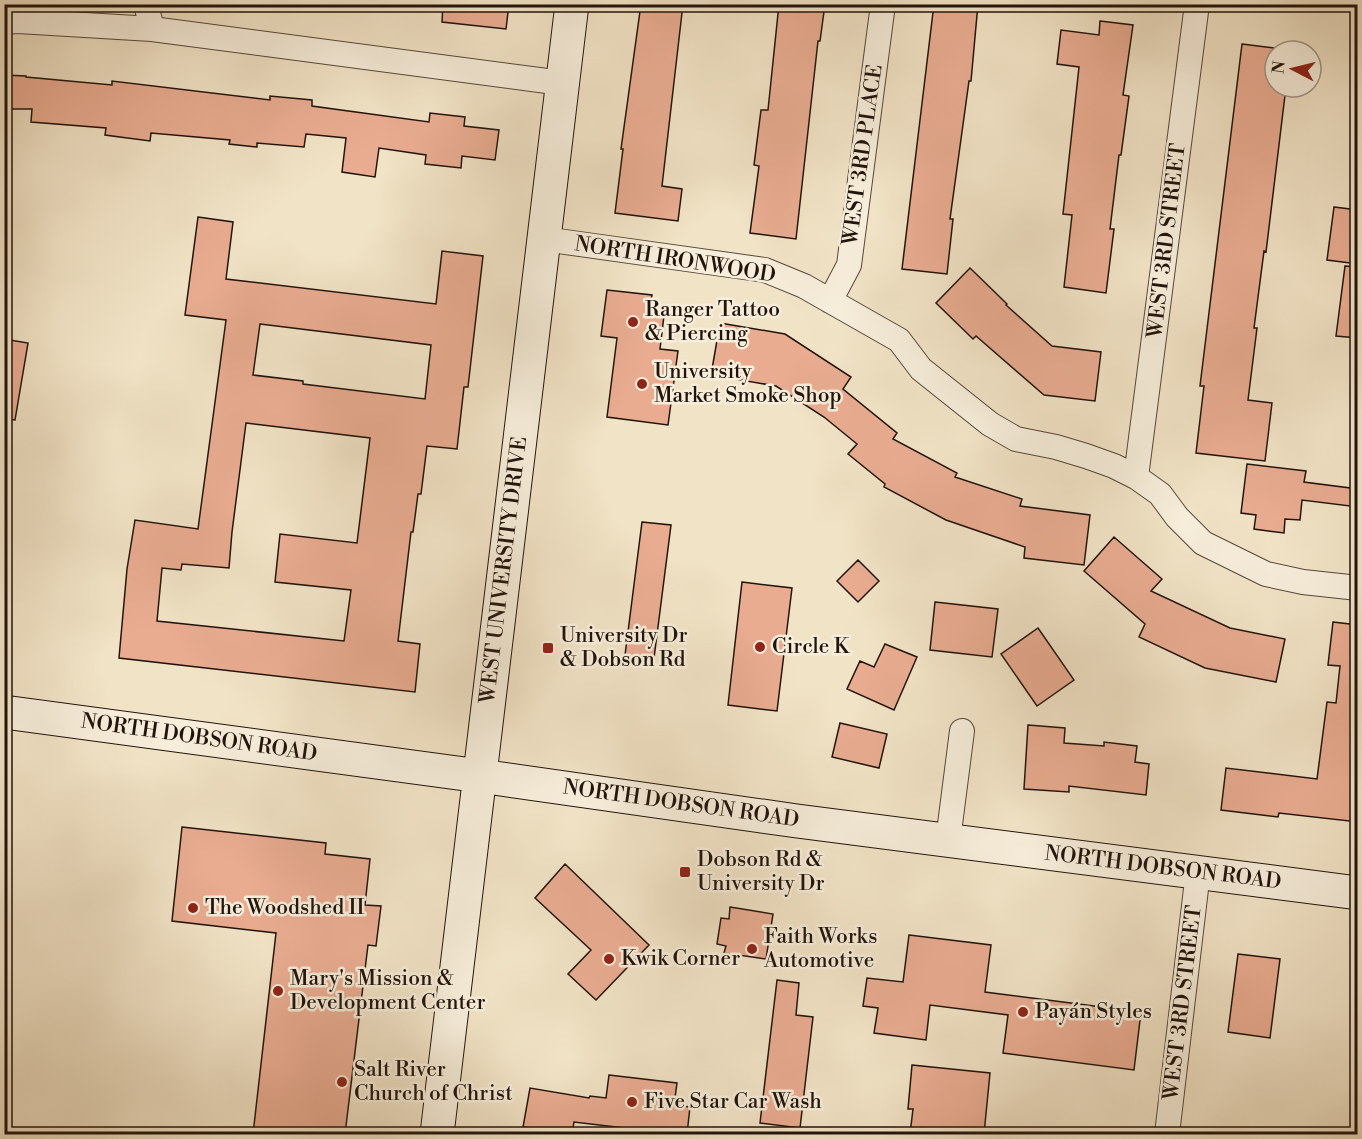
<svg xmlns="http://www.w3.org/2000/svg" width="1362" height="1139" viewBox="0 0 1362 1139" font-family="'Libre Bodoni',serif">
	<rect width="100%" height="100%" fill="#f1e3c6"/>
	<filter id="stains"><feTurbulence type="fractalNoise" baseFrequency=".00333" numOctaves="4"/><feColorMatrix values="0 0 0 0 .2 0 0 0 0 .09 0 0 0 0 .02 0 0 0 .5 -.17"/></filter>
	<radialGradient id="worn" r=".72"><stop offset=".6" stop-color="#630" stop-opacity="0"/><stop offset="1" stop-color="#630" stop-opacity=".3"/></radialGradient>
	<!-- building -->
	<path fill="#e9ac91" stroke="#21140c" stroke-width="1.5" fill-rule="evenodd" d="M 443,4 L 509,4 L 506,29 L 442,22 Z
		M 641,4 L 683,4 L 662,186 L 682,189 L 678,221 L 615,213 L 623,149 L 621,149 Z
		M 779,4 L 825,4 L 820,41 L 818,41 L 796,239 L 750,233 L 759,166 L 754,165 L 761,110 L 768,110 Z
		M 934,4 L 978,4 L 971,81 L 969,81 L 950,219 L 953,219 L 947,274 L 902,269 Z
		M 1100,21 L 1133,25 L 1123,95 L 1129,96 L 1121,155 L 1119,155 L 1110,229 L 1114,229 L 1106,293 L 1064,287 L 1072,215 L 1063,214 L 1079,67 L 1057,64 L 1061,30 L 1099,35 Z
		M 1242,44 L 1290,50 L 1275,51 L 1275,87 L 1286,87 L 1266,252 L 1264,251 L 1254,328 L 1257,328 L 1248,400 L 1272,403 L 1265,461 L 1196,453 L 1204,386 L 1200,386 Z
		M 4,75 L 26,76 L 26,77 L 112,85 L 112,81 L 270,100 L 270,96 L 312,100 L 312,106 L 429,122 L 430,113 L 465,117 L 464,126 L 499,130 L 495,160 L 462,156 L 461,168 L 425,164 L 426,155 L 379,148 L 375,177 L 342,172 L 346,138 L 306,134 L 304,147 L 257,143 L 257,147 L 229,144 L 230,140 L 151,133 L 150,141 L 105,135 L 106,128 L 31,122 L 32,109 L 4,109 Z
		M 1334,207 L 1358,210 L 1358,264 L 1327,260 Z
		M 198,217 L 233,222 L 226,279 L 436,304 L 442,251 L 483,256 L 468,387 L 464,387 L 457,449 L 427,446 L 421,494 L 418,494 L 413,532 L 411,532 L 398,641 L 420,644 L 415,692 L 119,658 L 127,569 L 135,520 L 198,529 L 226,320 L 185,315 ZM 260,324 L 431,345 L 425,399 L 303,384 L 303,381 L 253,375 ZM 246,423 L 370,438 L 357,543 L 280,534 L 275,582 L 351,590 L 344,641 L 157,621 L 162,568 L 181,570 L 182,564 L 229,568 L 232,532 Z
		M 1345,266 L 1358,267 L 1358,338 L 1336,336 Z
		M 970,268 L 1007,304 L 1006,305 L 1052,346 L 1101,352 L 1095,401 L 1044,395 L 976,336 L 973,339 L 936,303 Z
		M 607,290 L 652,295 L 650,305 L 665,307 L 660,349 L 678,351 L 668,425 L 607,417 L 617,338 L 601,336 Z
		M 720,323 L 785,334 L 851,377 L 843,389 L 897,433 L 893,439 L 957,473 L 955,477 L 1022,499 L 1020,506 L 1090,515 L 1084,565 L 1024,558 L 1025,547 L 946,520 L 884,487 L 885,484 L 848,454 L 857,444 L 824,417 L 776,386 L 711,375 Z
		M 4,339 L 28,343 L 15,420 L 4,419 Z
		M 1247,464 L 1306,471 L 1304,482 L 1358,489 L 1358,507 L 1302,500 L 1300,520 L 1285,519 L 1284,533 L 1254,529 L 1256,515 L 1241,513 Z
		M 642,522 L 671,525 L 653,666 L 624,663 Z
		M 1114,537 L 1162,579 L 1151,591 L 1230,628 L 1285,639 L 1276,682 L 1205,668 L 1139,637 L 1145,624 L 1084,571 Z
		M 858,560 L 879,581 L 858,602 L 837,581 Z
		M 742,582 L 792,588 L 777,711 L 728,705 Z
		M 935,602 L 998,609 L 992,657 L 930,650 Z
		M 1333,622 L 1358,625 L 1358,822 L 1279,813 L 1278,817 L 1221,810 L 1226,768 L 1317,779 L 1327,702 L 1336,703 L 1340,666 L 1328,665 Z
		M 1038,628 L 1074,680 L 1037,706 L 1001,654 Z
		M 885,644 L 917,657 L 894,710 L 847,689 L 860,661 L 874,667 Z
		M 840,723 L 887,734 L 879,768 L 832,757 Z
		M 1028,725 L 1065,728 L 1064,743 L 1104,746 L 1104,742 L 1137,746 L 1135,762 L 1149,764 L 1146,795 L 1069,786 L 1069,792 L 1024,789 Z
		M 182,827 L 326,843 L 325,854 L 370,859 L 365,905 L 381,906 L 376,946 L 368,945 L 345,1134 L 253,1134 L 276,933 L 172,921 Z
		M 565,864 L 649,945 L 596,1000 L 568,974 L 591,950 L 535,898 Z
		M 730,907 L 773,914 L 766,959 L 724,953 L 726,946 L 717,944 L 721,918 L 729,919 Z
		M 909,935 L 991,945 L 985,992 L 1141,1012 L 1134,1070 L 1003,1053 L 1008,1015 L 930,1005 L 926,1040 L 874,1033 L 878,1008 L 863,1006 L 867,978 L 903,982 Z
		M 1238,954 L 1280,959 L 1270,1038 L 1228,1032 Z
		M 777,980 L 799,983 L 796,1015 L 813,1017 L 800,1128 L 760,1123 Z
		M 912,1065 L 990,1073 L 984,1134 L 910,1134 L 913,1109 L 908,1109 Z
		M 609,1075 L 677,1083 L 674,1105 L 690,1107 L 687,1134 L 640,1134 L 641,1130 L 574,1122 L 572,1134 L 523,1127 L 530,1088 L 589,1098 L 590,1096 L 606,1098 Z"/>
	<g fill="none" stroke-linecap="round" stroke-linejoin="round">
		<defs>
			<path id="minor" d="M 146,4 L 152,29
				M 4,22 L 18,21 L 152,29 L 562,83
				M 544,239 L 765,270 L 804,286 L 899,340 L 921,369 L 990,424 L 1016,439 L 1056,447 L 1086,456 L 1114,466 L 1136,477 L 1160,494 L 1177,517 L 1203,543 L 1266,574 L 1303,582 L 1358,588
				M 830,301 L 849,265 L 883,4
				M 1136,477 L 1197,4
				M 948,840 L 962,731
				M 1167,1134 L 1198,872"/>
			<path id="secondary" d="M 4,712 L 480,776 L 797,821 L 1358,893
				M 437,1134 L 572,4"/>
		</defs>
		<!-- minor casing -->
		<use href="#minor" stroke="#55483a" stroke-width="26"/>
		<!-- secondary casing -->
		<use href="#secondary" stroke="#21140c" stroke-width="35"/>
		<!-- minor -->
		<use href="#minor" stroke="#f6edda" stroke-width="24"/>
		<!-- secondary -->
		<use href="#secondary" stroke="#f6edda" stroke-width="33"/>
	</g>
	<!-- markers -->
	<g fill="#8f2418" stroke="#f6edda" stroke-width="2">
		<circle cx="633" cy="322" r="6"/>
		<circle cx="642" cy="384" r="6"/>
		<circle cx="760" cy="647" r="6"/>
		<rect x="542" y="642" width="12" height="12" rx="3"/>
		<rect x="679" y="866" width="12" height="12" rx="3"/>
		<circle cx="193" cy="908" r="6"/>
		<circle cx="752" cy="949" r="6"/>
		<circle cx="609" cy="959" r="6"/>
		<circle cx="278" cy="991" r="6"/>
		<circle cx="1023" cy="1012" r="6"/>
		<circle cx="342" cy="1082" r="6"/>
		<circle cx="632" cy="1102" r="6"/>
	</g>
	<g text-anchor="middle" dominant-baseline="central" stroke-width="5" stroke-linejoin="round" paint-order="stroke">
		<!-- street labels -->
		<g font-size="21" fill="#21140c" stroke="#f6edda">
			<text transform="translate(863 155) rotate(-82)">WEST 3RD PLACE</text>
			<text transform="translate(1167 241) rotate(-83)">WEST 3RD STREET</text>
			<text transform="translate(675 260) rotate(9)">NORTH IRONWOOD</text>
			<text transform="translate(504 570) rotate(-83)">WEST UNIVERSITY DRIVE</text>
			<text transform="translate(199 738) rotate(8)">NORTH DOBSON ROAD</text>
			<text transform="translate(681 804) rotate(8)">NORTH DOBSON ROAD</text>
			<text transform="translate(1163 868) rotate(7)">NORTH DOBSON ROAD</text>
			<text transform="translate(1183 1003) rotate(-83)">WEST 3RD STREET</text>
		</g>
		<!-- poi labels -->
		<g font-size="21" fill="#21140c" stroke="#f6edda" text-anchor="start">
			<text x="645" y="310">Ranger Tattoo<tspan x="645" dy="24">&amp; Piercing</tspan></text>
			<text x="654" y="372">University<tspan x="654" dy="24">Market Smoke Shop</tspan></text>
			<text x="560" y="636">University Dr<tspan x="560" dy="24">&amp; Dobson Rd</tspan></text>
			<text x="772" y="647">Circle K</text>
			<text x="697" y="860">Dobson Rd &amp;<tspan x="697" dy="24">University Dr</tspan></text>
			<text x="205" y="908">The Woodshed II</text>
			<text x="764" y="937">Faith Works<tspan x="764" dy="24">Automotive</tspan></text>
			<text x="621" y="959">Kwik Corner</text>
			<text x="290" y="979">Mary's Mission &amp;<tspan x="290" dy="24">Development Center</tspan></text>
			<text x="1035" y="1012">Payán Styles</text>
			<text x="354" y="1070">Salt River<tspan x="354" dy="24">Church of Christ</tspan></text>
			<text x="644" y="1102">Five Star Car Wash</text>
		</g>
	</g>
	<!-- margin -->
	<rect width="1362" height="1139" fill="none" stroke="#f1e3c6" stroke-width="24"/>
	<rect x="6" y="6" width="1350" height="1127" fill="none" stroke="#21140c" stroke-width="3"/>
	<rect x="12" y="12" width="1338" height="1115" fill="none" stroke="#21140c" stroke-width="1.5"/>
	<!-- north arrow -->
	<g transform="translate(1293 69) rotate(277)"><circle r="28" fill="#f6edda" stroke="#a19688" stroke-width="1.5"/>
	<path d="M0-4.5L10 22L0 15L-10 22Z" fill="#8f2418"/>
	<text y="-9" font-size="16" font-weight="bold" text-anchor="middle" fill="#21140c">N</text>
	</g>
	<rect width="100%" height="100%" filter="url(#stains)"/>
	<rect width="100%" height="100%" fill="url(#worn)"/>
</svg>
